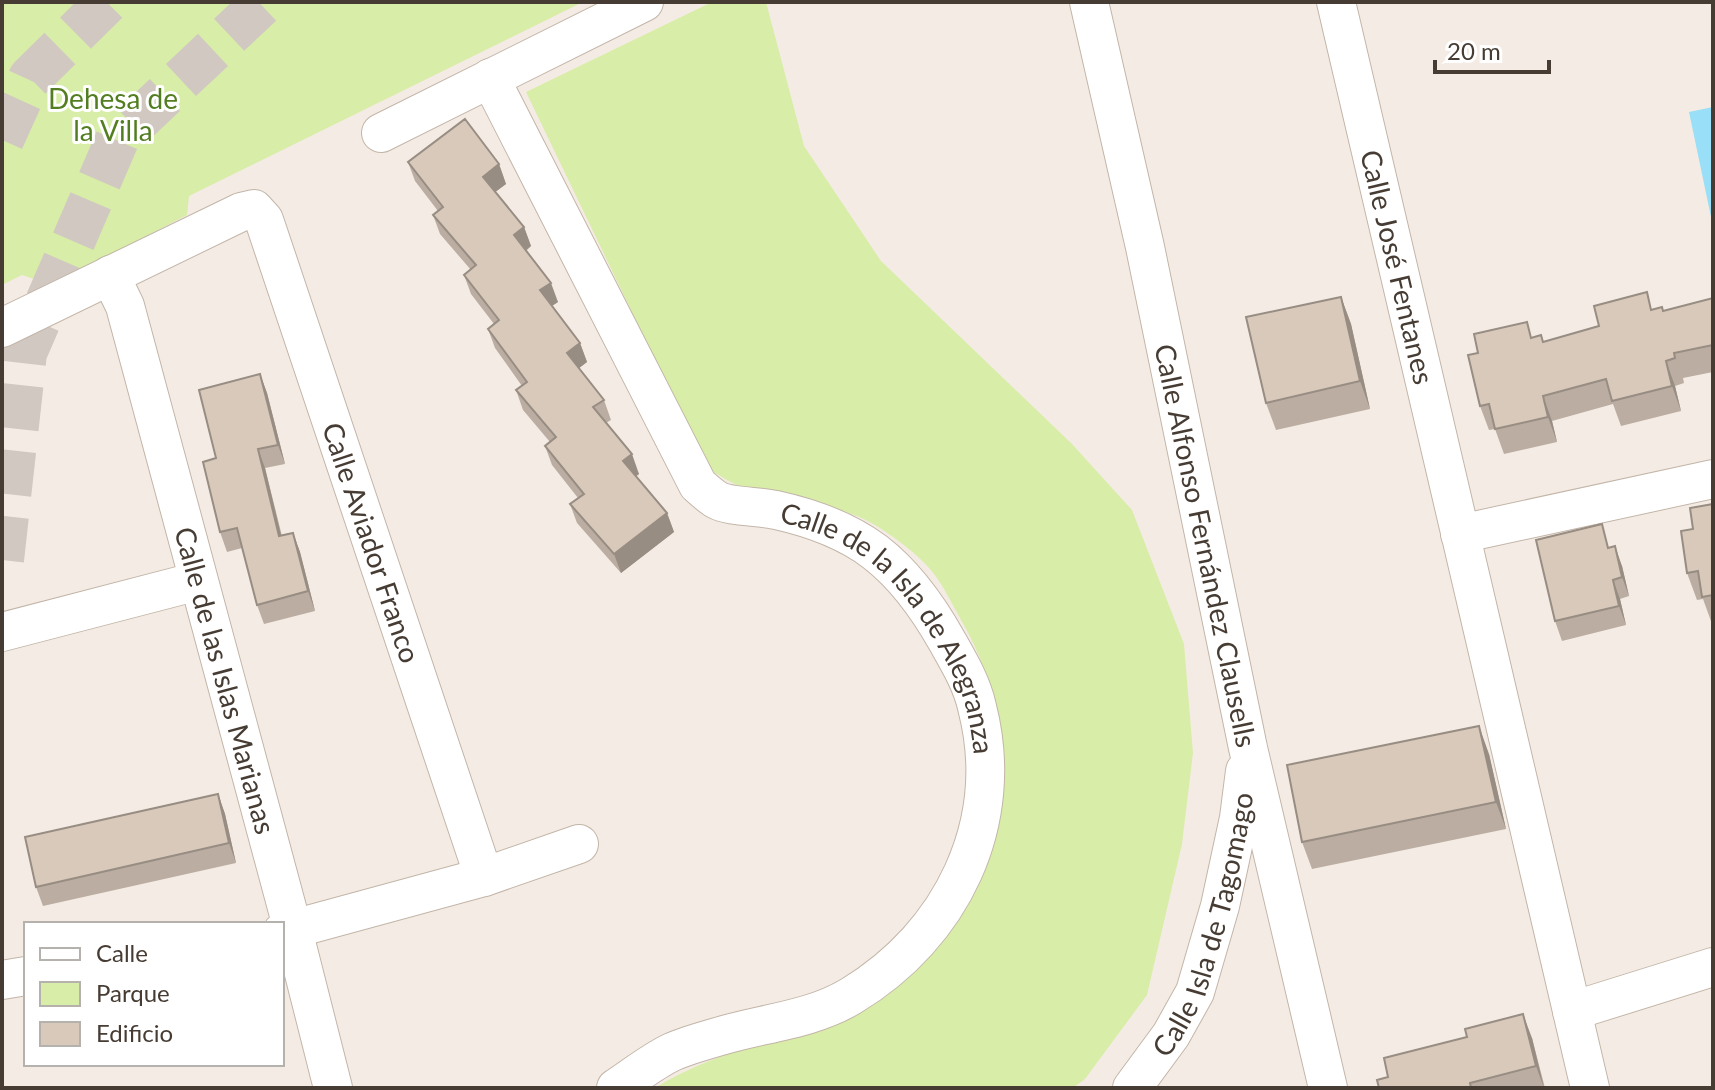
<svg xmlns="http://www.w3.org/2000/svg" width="1715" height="1090" viewBox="0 0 1715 1090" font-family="Lato,sans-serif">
	<rect width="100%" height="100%" fill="#f4ece4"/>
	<!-- green -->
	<path fill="#d8eda8" d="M 2,2 L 583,2 L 189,196 L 187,215 L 52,285 L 22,275 L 2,285 Z
		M 712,2 L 766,2 L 804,146 L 881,261 L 1072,444 L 1132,510 L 1184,644 L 1193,753 L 1182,844 L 1147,995 L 1085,1079 L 1073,1088 L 655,1088 C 690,1066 732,1051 773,1041 C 811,1032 841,1027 875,1004 C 1007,914 1041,759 961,620 C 953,606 946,591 937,578 C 924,559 902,543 883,530 C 840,501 792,503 745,488 C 732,484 719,475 707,468 L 526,92 Z"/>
	<!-- water -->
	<path fill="#99dff7" d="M 1713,107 L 1713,216 L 1711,217 L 1689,112 Z"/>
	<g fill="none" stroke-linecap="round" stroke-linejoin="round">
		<!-- primary-tunnel -->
		<path stroke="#d1c9c1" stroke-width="44" stroke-dasharray="44 22" stroke-linecap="butt" d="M 2,140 L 30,78 L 107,2
			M 2,560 L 25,353 L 117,140 L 264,2"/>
		<defs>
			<g id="minor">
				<path id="s1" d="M 1089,2 L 1145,247 L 1248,748 L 1328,1088"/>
				<path id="s2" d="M 1336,2 L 1590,1088"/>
				<path id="s3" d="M 490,78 L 698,485 C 704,490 710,496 717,500 C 729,507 760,506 776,510 C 812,518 846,530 875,552 C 905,575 929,609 947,641 C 959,662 972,684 977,707 C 1007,823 952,935 851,996 C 813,1019 766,1023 724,1035 C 707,1040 688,1045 672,1052 C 653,1061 634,1076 616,1088"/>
				<path d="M 381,133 L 644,2"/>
				<path id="s4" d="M 110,275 L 125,306 L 293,930 L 333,1088"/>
				<path id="s5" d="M 2,328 L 241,212 L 254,209 L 264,220 L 484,877"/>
				<path d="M 1460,534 L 1713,479"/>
				<path d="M 2,632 L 198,581"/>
				<path d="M 282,932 L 484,877 L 579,844"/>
				<path d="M 2,980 L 26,976"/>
				<path d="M 1572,1011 L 1713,967"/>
				<path id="s6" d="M 1132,1088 L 1171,1035 L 1195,992 L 1220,906 L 1239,818 L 1245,771"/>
			</g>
		</defs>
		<!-- minor casing -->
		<use href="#minor" stroke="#c3b5a8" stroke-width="40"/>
		<!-- minor -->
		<use href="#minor" stroke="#fff" stroke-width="38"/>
	</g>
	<!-- wall -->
	<path fill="#bbada1" d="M 408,162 L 499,164 L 506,184 L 495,192 L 524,227 L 531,246 L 526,251 L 558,302 L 552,306 L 580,343 L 587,362 L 579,368 L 604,400 L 611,420 L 606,423 L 639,474 L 636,476 L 667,513 L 674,532 L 621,573 L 577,523 L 570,504 L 578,498 L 552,465 L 545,446 L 550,442 L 523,410 L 516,390 L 522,386 L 495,348 L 488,329 L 494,324 L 471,294 L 464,275 L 471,270 L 440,234 L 433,215 L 438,211 L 415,181 Z
		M 1341,297 L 1351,324 L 1370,409 L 1276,430 L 1266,403 Z
		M 1713,298 L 1713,372 L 1683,378 L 1684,383 L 1675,386 L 1681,411 L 1621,426 L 1613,404 L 1552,421 L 1557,442 L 1504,454 L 1495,429 L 1489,430 L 1480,406 L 1478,353 L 1541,335 L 1543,342 L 1653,309 L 1664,311 Z
		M 260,374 L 267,393 L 285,464 L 265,468 L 282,536 L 293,533 L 300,552 L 315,611 L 264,624 L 257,605 L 242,548 L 227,552 L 220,532 Z
		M 1713,504 L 1713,624 L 1712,624 L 1703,599 L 1697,600 L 1687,573 Z
		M 1610,547 L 1622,566 L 1629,596 L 1620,599 L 1626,625 L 1562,641 L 1555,621 Z
		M 1489,754 L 1506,829 L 1312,869 L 1302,842 Z
		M 218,794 L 225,814 L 236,863 L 43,906 L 36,887 Z
		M 1467,1037 L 1532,1038 L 1545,1088 L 1379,1088 L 1388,1077 Z"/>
	<!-- shaded-wall -->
	<path fill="#988d83" d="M 499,164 L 506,184 L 490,196 L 483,177 Z
		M 524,227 L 531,246 L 521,254 L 514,235 Z
		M 551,283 L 558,302 L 547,309 L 540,290 Z
		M 1341,297 L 1351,324 L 1370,409 L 1360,381 Z
		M 580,343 L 587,362 L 574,372 L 567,353 Z
		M 1666,361 L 1675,386 L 1681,411 L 1672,386 Z
		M 260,374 L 267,393 L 285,464 L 278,445 Z
		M 1543,396 L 1552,421 L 1557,442 L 1548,417 Z
		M 258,449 L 265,468 L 286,556 L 279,536 Z
		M 632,454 L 639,474 L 630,481 L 623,461 Z
		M 667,513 L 674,532 L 621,573 L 614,554 Z
		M 293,533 L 300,552 L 315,611 L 308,591 Z
		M 1615,546 L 1622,566 L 1629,596 L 1622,577 Z
		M 1613,580 L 1620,599 L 1626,625 L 1619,606 Z
		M 1479,726 L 1489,754 L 1506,829 L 1496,802 Z
		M 218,794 L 225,814 L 236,863 L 229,843 Z
		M 1523,1014 L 1532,1038 L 1544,1088 L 1536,1066 Z"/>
	<!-- building -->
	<path fill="#d9c9bb" stroke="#988d83" stroke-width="2" d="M 465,119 L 499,164 L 483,177 L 524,227 L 514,235 L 551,283 L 540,290 L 580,343 L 567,353 L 604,400 L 593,407 L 632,454 L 623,461 L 667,513 L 614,554 L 570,504 L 584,494 L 545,446 L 556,437 L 516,390 L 527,382 L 488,329 L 499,320 L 464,275 L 476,265 L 433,215 L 443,207 L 408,162 Z
		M 1647,292 L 1651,310 L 1662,307 L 1663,311 L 1713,298 L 1713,345 L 1674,353 L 1675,358 L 1666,361 L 1672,386 L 1612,401 L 1606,379 L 1543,396 L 1548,417 L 1495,429 L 1489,404 L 1480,406 L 1468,355 L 1478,353 L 1474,334 L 1527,322 L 1531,338 L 1541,335 L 1543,342 L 1599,326 L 1594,306 Z
		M 1341,297 L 1360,381 L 1266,403 L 1246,317 Z
		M 260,374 L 278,445 L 258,449 L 279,536 L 293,533 L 308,591 L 257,605 L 237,528 L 220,532 L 203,462 L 216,458 L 199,390 Z
		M 1713,504 L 1713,595 L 1702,597 L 1698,571 L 1687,573 L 1681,531 L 1693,529 L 1690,508 Z
		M 1602,524 L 1608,548 L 1615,546 L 1622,577 L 1613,580 L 1619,606 L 1555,621 L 1536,540 Z
		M 1479,726 L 1496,802 L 1302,842 L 1287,765 Z
		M 218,794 L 229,843 L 36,887 L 25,837 Z
		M 1523,1014 L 1536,1066 L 1470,1083 L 1471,1088 L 1379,1088 L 1377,1080 L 1388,1077 L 1384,1058 L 1467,1037 L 1465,1029 Z"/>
	<g text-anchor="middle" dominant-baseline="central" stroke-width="6" stroke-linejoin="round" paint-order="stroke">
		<!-- park labels -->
		<g font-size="28" fill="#527e21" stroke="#fff">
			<text x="113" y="98">Dehesa de<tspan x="113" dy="32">la Villa</tspan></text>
		</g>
		<!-- street labels -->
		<g font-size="28" fill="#463c33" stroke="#fff">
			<text stroke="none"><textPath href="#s2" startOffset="272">Calle José Fentanes</textPath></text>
			<text stroke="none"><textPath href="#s5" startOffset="634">Calle Aviador Franco</textPath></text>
			<text stroke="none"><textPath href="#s1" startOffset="556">Calle Alfonso Fernández Clausells</textPath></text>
			<text stroke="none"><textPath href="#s3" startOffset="716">Calle de la Isla de Alegranza</textPath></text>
			<text stroke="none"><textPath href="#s4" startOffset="422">Calle de las Islas Marianas</textPath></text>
			<text stroke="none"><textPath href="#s6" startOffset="182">Calle Isla de Tagomago</textPath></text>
		</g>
	</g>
	<!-- border -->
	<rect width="1715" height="1090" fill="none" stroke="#463c33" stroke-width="8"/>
	<!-- legend -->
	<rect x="24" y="922" width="260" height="144" fill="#ffffff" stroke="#b5b1ad" stroke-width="2"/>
	<rect x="40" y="948" width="40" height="12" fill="#ffffff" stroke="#b5b1ad" stroke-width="2"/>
	<text x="96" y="962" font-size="24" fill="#463c33">Calle</text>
	<rect x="40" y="982" width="40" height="24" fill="#d8eda8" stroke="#b5b1ad" stroke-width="2"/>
	<text x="96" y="1002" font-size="24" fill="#463c33">Parque</text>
	<rect x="40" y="1022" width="40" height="24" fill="#d9c9bb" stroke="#b5b1ad" stroke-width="2"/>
	<text x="96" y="1042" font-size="24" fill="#463c33">Edificio</text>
	<!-- scale -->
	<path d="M1435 60v12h114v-12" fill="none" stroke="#463c33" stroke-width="4"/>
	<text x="1447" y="60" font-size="24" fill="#463c33" stroke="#ffffff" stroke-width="6" paint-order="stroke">20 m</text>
</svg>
